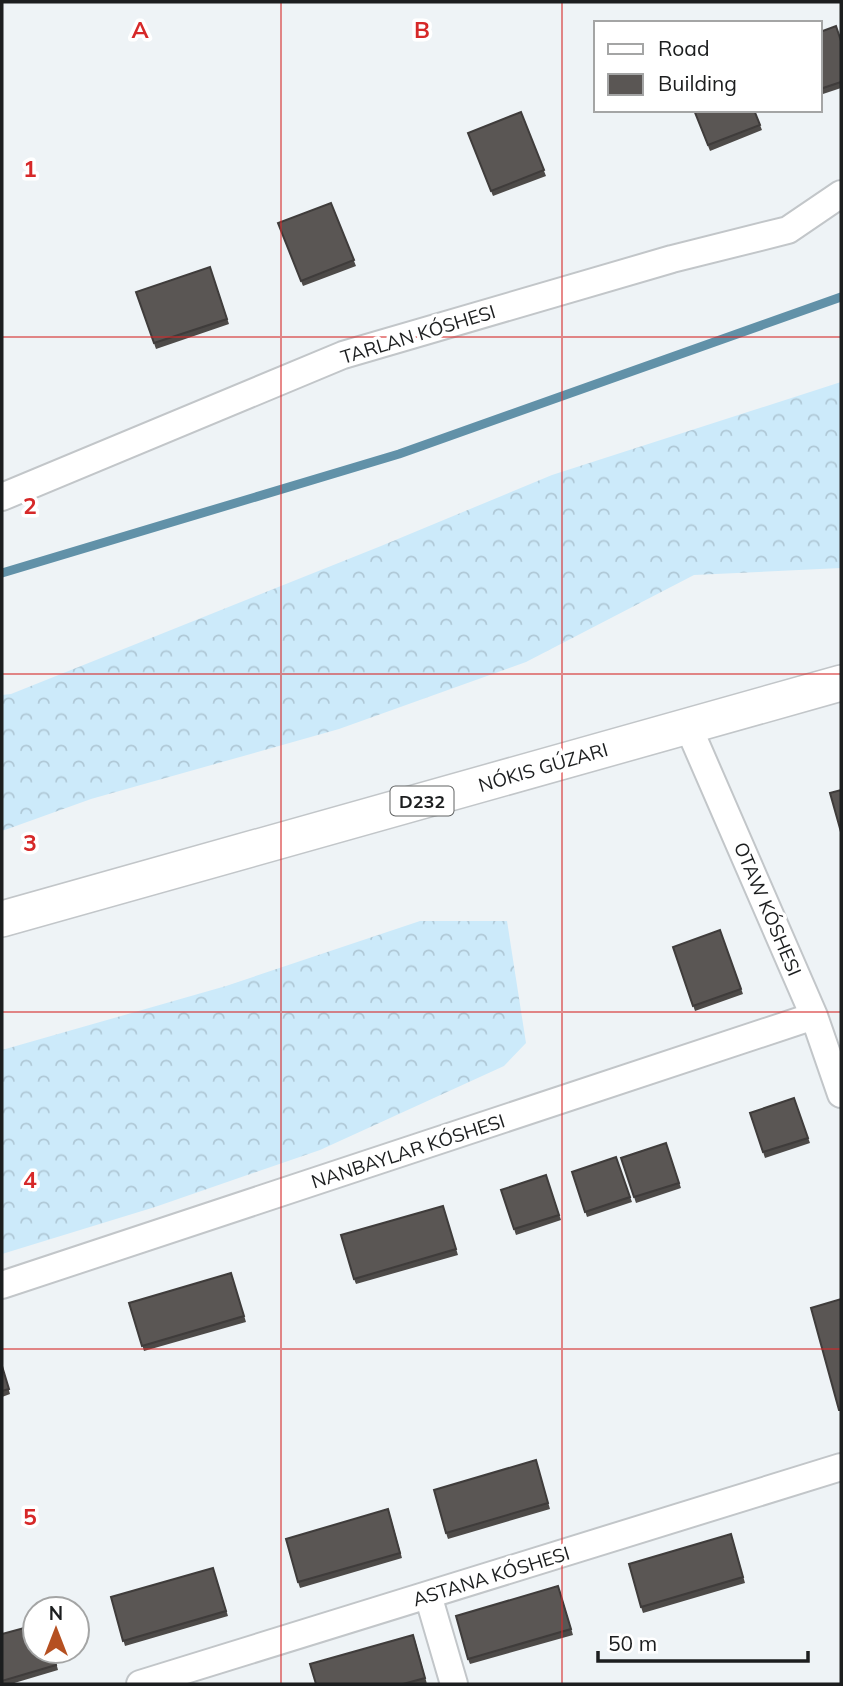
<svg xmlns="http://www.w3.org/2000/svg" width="843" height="1686" viewBox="0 0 843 1686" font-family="Mulish,sans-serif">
	<defs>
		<pattern id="forest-crowns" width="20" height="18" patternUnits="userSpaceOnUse" patternTransform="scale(1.75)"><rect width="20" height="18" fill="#cceafa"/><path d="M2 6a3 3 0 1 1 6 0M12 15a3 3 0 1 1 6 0" fill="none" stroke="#afc8d6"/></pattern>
	</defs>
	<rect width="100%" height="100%" fill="#eef3f6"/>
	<!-- forest -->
	<path fill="url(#forest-crowns)" d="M 841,382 L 841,568 L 694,575 L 526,662 L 339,729 L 91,799 L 2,831 L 2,695 L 11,694 L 381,546 L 552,475 Z
		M 420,921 L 507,921 L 526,1043 L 504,1066 L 320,1150 L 155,1207 L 2,1254 L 2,1050 L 226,986 Z"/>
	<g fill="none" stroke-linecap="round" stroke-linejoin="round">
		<!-- stream -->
		<path stroke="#6191a8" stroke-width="9" d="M 2,573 L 399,454 L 841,297"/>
		<defs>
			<path id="minor" d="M 2,497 L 343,355 L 672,259 L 788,230 L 841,194
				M 688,726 L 814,1016 L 841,1094
				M 2,1285 L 814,1016
				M 428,1595 L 454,1684
				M 140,1684 L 841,1467"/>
			<path id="major" d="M 2,919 L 841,683"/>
		</defs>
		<!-- minor casing -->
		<use href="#minor" stroke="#c2c6c9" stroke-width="30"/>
		<!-- major casing -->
		<use href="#major" stroke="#c2c6c9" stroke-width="38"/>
		<!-- minor -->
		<use href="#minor" stroke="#fff" stroke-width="26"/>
		<!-- major -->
		<use href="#major" stroke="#fff" stroke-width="35"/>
	</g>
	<!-- wall -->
	<path fill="#4d4a48" d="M 820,32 L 841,41 L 841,88 L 820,95 Z
		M 694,110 L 754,110 L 762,130 L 710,151 Z
		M 521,112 L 546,176 L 493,196 L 468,133 Z
		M 331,203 L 356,266 L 303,286 L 278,223 Z
		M 210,267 L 229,324 L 156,349 L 136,292 Z
		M 720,930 L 743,994 L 695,1011 L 673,947 Z
		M 794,1098 L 810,1143 L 765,1158 L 750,1113 Z
		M 666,1143 L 681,1188 L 636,1203 L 621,1158 Z
		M 616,1157 L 632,1202 L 587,1217 L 572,1172 Z
		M 546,1175 L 561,1220 L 516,1235 L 501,1190 Z
		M 443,1206 L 458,1255 L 356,1284 L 354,1279 Z
		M 231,1273 L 246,1322 L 144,1351 L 129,1303 Z
		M 2,1365 L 10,1394 L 2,1397 Z
		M 536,1460 L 550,1509 L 448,1539 L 446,1533 Z
		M 390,1515 L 402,1558 L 300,1588 L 298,1582 Z
		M 733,1540 L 745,1583 L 643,1613 L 641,1607 Z
		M 213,1568 L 228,1616 L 125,1646 L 111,1597 Z
		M 560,1591 L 573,1635 L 470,1664 L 468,1659 Z
		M 2,1634 L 53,1651 L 58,1670 L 11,1684 L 2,1684 Z
		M 415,1640 L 427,1684 L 316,1684 Z"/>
	<!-- building -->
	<path fill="#5a5654" stroke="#3f3c3b" stroke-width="2" d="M 836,26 L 841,41 L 841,82 L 820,89 L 820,32 Z
		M 694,110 L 754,110 L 760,125 L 708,145 Z
		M 521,112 L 544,170 L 491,191 L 468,133 Z
		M 331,203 L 354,260 L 301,281 L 278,223 Z
		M 210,267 L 227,319 L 154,343 L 136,292 Z
		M 841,790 L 841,832 L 830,793 Z
		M 720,930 L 741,989 L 693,1006 L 673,947 Z
		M 794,1098 L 808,1138 L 763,1152 L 750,1113 Z
		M 666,1143 L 679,1183 L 634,1197 L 621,1158 Z
		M 616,1157 L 630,1197 L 585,1212 L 572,1172 Z
		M 546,1175 L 559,1215 L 514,1229 L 501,1190 Z
		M 443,1206 L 456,1249 L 354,1279 L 341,1235 Z
		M 231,1273 L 244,1316 L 142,1346 L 129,1303 Z
		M 841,1299 L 841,1410 L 839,1410 L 811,1308 Z
		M 2,1366 L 9,1389 L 2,1391 Z
		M 536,1460 L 548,1503 L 446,1533 L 434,1490 Z
		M 388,1509 L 400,1553 L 298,1582 L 286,1539 Z
		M 731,1534 L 743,1577 L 641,1607 L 629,1564 Z
		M 213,1568 L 226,1611 L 123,1641 L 111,1597 Z
		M 558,1586 L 571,1629 L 468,1659 L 456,1616 Z
		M 35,1625 L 35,1651 L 52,1651 L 56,1665 L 2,1681 L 2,1634 Z
		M 413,1635 L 425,1678 L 403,1684 L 316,1684 L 310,1664 Z"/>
	<!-- grid -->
	<path fill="none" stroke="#d62828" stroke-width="2" stroke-opacity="0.55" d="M 281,2 L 281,1684M 562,2 L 562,1684M 2,337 L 841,337M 2,674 L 841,674M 2,1012 L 841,1012M 2,1349 L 841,1349"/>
	<g text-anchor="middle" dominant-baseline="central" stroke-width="7" stroke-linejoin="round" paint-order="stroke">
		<!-- shield labels -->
		<rect fill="#fff" stroke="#606262" stroke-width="2" x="390.5" y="786.5" width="63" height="29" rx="5"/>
		<g font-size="18" font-weight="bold" fill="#1c1e1f">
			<text x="422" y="801">D232</text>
		</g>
		<!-- street labels -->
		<g font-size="19" fill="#1c1e1f" stroke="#fff">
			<text transform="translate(418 334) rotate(-17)">TARLAN KÓSHESI</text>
			<text transform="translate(543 767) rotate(-16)">NÓKIS GÚZARI</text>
			<text transform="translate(768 909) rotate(67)">OTAW KÓSHESI</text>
			<text transform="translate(408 1151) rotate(-18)">NANBAYLAR KÓSHESI</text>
			<text transform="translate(491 1576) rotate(-17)">ASTANA KÓSHESI</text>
		</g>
	</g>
	<g font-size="23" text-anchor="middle" font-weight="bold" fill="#d62828" stroke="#fff" stroke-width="7" stroke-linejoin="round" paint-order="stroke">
		<text x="140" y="38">A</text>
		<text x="422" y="38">B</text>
		<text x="30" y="177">1</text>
		<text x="30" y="514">2</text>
		<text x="30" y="851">3</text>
		<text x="30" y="1188">4</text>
		<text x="30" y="1525">5</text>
	</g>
	<!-- border -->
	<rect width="843" height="1686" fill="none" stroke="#1c1e1f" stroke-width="7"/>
	<!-- legend -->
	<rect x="594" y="21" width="228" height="91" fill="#ffffff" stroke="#a4a5a5" stroke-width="2"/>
	<rect x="608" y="44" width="35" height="10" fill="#ffffff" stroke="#a4a5a5" stroke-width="2"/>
	<text x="658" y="56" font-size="21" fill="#1c1e1f">Road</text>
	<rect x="608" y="74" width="35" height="21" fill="#5a5654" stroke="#a4a5a5" stroke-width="2"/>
	<text x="658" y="91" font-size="21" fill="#1c1e1f">Building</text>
	<!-- north arrow -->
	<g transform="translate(56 1630)"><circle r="33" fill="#ffffff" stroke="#a4a5a5" stroke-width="2"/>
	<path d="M0-5L12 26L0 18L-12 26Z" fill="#b55021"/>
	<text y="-10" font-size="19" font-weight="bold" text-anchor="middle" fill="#1c1e1f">N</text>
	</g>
	<!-- scale -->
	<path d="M598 1651v10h210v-10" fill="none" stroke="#1c1e1f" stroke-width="3.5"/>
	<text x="608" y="1651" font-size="21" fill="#1c1e1f" stroke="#ffffff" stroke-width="5" paint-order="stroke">50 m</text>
</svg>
